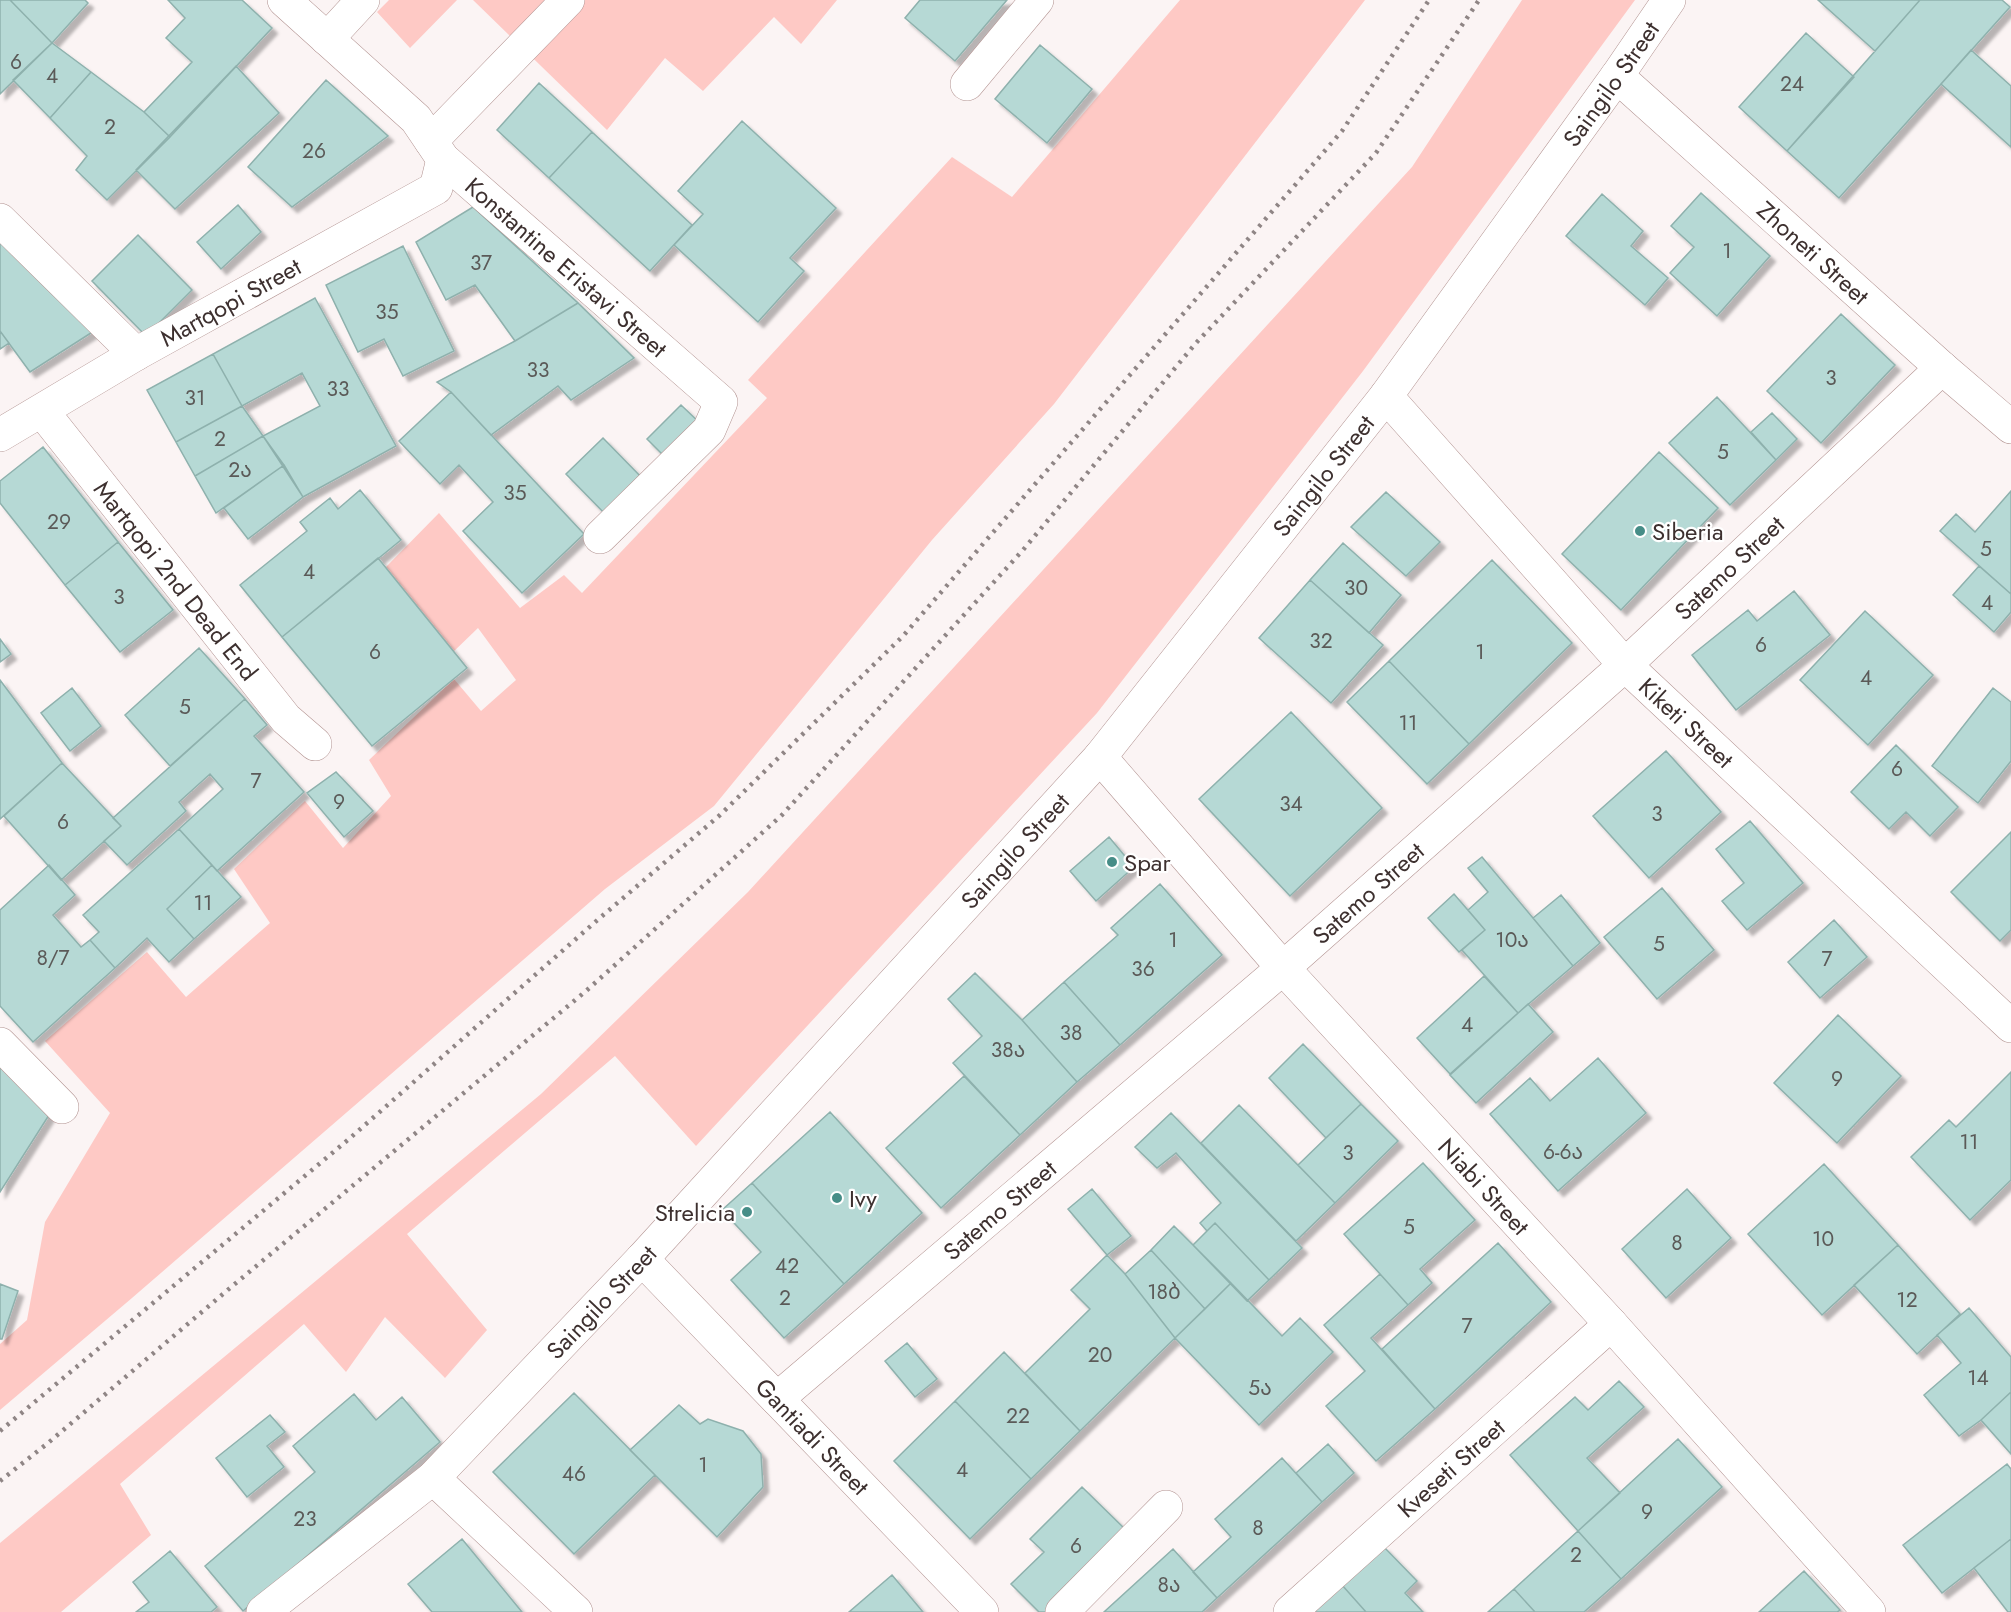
<svg xmlns="http://www.w3.org/2000/svg" width="2011" height="1612" viewBox="0 0 2011 1612" font-family="Jost,'Noto Sans Georgian',sans-serif">
	<defs>
		<filter id="shadow"><feDropShadow dx="5.5" dy="5.5" stdDeviation="1.5" flood-color="#0004"/></filter>
	</defs>
	<rect width="100%" height="100%" fill="#fbf4f4"/>
	<!-- green -->
	<path fill="#fec9c5" d="M 389,0 L 457,0 L 410,48 L 377,12 Z
		M 473,0 L 837,0 L 801,44 L 774,17 L 703,91 L 665,58 L 607,130 Z
		M 1180,0 L 1365,0 L 1054,404 L 932,540 L 714,806 L 605,889 L 132,1298 L 0,1410 L 0,1344 L 27,1320 L 45,1222 L 110,1113 L 45,1041 L 147,952 L 186,997 L 270,923 L 234,869 L 305,801 L 343,848 L 391,796 L 369,760 L 454,679 L 481,711 L 516,680 L 478,628 L 450,655 L 384,569 L 439,513 L 520,608 L 564,575 L 582,593 L 767,398 L 748,380 L 952,157 L 1012,197 Z
		M 1522,0 L 1635,0 L 1363,371 L 1097,713 L 696,1146 L 615,1056 L 407,1234 L 487,1330 L 445,1378 L 385,1317 L 346,1372 L 304,1324 L 120,1484 L 151,1535 L 61,1612 L 0,1612 L 0,1543 L 541,1094 L 748,892 L 1412,167 Z"/>
	<!-- building -->
	<path fill="#b6d9d5" stroke="#8eb1ad" stroke-width="1.5" filter="url(#shadow)" d="M 0,0 L 10,0 L 52,43 L 0,94 Z
		M 10,0 L 85,0 L 88,3 L 52,43 Z
		M 168,0 L 242,0 L 272,28 L 170,137 L 144,112 L 192,62 L 166,38 L 185,18 Z
		M 920,0 L 1007,0 L 955,61 L 905,18 Z
		M 1818,0 L 1920,0 L 1875,51 Z
		M 1920,0 L 2002,0 L 2010,7 L 1839,198 L 1787,151 Z
		M 1806,33 L 1854,77 L 1787,151 L 1739,107 Z
		M 52,43 L 91,72 L 50,118 L 13,80 Z
		M 1040,45 L 1092,89 L 1047,143 L 995,99 Z
		M 1971,50 L 2011,86 L 2011,147 L 1941,84 Z
		M 236,66 L 279,113 L 175,209 L 136,170 Z
		M 91,72 L 144,112 L 170,137 L 107,200 L 76,170 L 87,156 L 50,118 Z
		M 326,80 L 388,136 L 292,207 L 248,167 Z
		M 539,83 L 592,132 L 549,178 L 497,130 Z
		M 742,121 L 836,208 L 790,258 L 804,271 L 758,322 L 674,245 L 703,214 L 678,191 Z
		M 592,132 L 692,225 L 650,271 L 549,178 Z
		M 1701,193 L 1770,256 L 1717,316 L 1670,273 L 1694,247 L 1671,226 Z
		M 1602,194 L 1643,231 L 1631,246 L 1668,278 L 1645,305 L 1566,236 Z
		M 238,205 L 261,232 L 221,269 L 197,242 Z
		M 473,207 L 578,303 L 515,341 L 475,285 L 446,300 L 416,242 Z
		M 0,235 L 94,331 L 30,372 L 0,331 Z
		M 138,235 L 192,290 L 146,336 L 92,281 Z
		M 403,246 L 454,351 L 403,376 L 384,339 L 358,352 L 326,285 Z
		M 315,298 L 396,446 L 303,497 L 263,436 L 320,406 L 302,373 L 242,406 L 213,354 Z
		M 578,303 L 634,358 L 571,400 L 558,386 L 491,435 L 451,392 L 437,382 L 515,341 Z
		M 1841,314 L 1895,365 L 1821,443 L 1767,391 Z
		M 0,331 L 9,343 L 0,349 Z
		M 213,354 L 242,406 L 176,442 L 147,390 Z
		M 451,392 L 584,534 L 522,593 L 463,531 L 493,502 L 459,465 L 440,484 L 399,441 Z
		M 1717,397 L 1776,460 L 1730,505 L 1669,443 Z
		M 681,405 L 702,425 L 668,460 L 647,439 Z
		M 242,406 L 263,436 L 195,476 L 176,442 Z
		M 1772,413 L 1797,439 L 1776,460 L 1751,432 Z
		M 263,436 L 284,465 L 216,513 L 195,476 Z
		M 603,438 L 646,482 L 609,518 L 566,474 Z
		M 43,447 L 118,542 L 65,585 L 0,503 L 0,481 Z
		M 1659,452 L 1718,508 L 1621,610 L 1562,554 Z
		M 284,465 L 303,497 L 248,539 L 224,508 Z
		M 360,490 L 401,540 L 282,637 L 240,585 L 307,531 L 300,522 L 330,498 L 338,509 Z
		M 2011,491 L 2011,594 L 1940,531 L 1956,514 L 1975,532 Z
		M 1386,492 L 1440,542 L 1406,576 L 1351,527 Z
		M 118,542 L 173,610 L 120,652 L 65,585 Z
		M 1343,543 L 1401,595 L 1369,633 L 1310,580 Z
		M 378,558 L 467,668 L 372,746 L 282,637 Z
		M 1492,560 L 1572,643 L 1469,744 L 1389,661 Z
		M 1979,566 L 2011,594 L 2011,612 L 1994,632 L 1953,595 Z
		M 1310,580 L 1383,645 L 1331,703 L 1259,638 Z
		M 1794,591 L 1830,635 L 1736,710 L 1692,655 L 1748,610 L 1757,621 Z
		M 1865,611 L 1933,675 L 1868,745 L 1800,680 Z
		M 0,639 L 11,654 L 0,662 Z
		M 199,648 L 245,699 L 170,766 L 125,715 Z
		M 1389,661 L 1469,744 L 1427,784 L 1347,702 Z
		M 0,680 L 62,763 L 0,819 Z
		M 72,688 L 101,726 L 70,751 L 41,713 Z
		M 1993,688 L 2011,702 L 2011,761 L 1978,803 L 1932,766 Z
		M 245,699 L 267,725 L 254,736 L 304,792 L 217,871 L 179,829 L 223,789 L 210,774 L 179,802 L 186,811 L 127,865 L 104,841 L 121,826 L 113,818 Z
		M 1291,712 L 1382,808 L 1290,896 L 1199,799 Z
		M 1896,745 L 1958,807 L 1930,836 L 1906,812 L 1889,829 L 1851,792 Z
		M 1666,751 L 1721,812 L 1649,878 L 1593,816 Z
		M 62,763 L 121,826 L 61,880 L 4,816 Z
		M 336,772 L 373,811 L 344,837 L 307,793 Z
		M 1750,821 L 1803,883 L 1747,930 L 1722,901 L 1744,883 L 1716,849 Z
		M 179,829 L 212,865 L 167,909 L 194,939 L 169,962 L 147,938 L 115,968 L 90,940 L 99,932 L 83,915 Z
		M 2011,832 L 2011,930 L 2000,941 L 1951,892 Z
		M 1109,837 L 1134,867 L 1096,901 L 1070,871 Z
		M 1482,857 L 1573,966 L 1518,1013 L 1462,950 L 1485,930 L 1468,910 L 1488,892 L 1468,868 Z
		M 49,865 L 75,895 L 53,915 L 81,947 L 90,940 L 115,968 L 33,1042 L 0,1006 L 0,910 Z
		M 212,865 L 241,897 L 194,939 L 167,909 Z
		M 1160,884 L 1222,955 L 1120,1045 L 1064,982 L 1118,935 L 1111,928 Z
		M 1662,888 L 1714,950 L 1657,999 L 1604,937 Z
		M 1454,894 L 1485,930 L 1459,952 L 1428,918 Z
		M 1561,895 L 1600,943 L 1573,966 L 1533,918 Z
		M 1834,920 L 1867,957 L 1820,998 L 1788,962 Z
		M 975,973 L 1022,1020 L 1077,1082 L 1020,1135 L 953,1063 L 982,1036 L 948,999 Z
		M 1484,976 L 1518,1013 L 1450,1074 L 1417,1038 Z
		M 1064,982 L 1120,1045 L 1077,1082 L 1022,1020 Z
		M 1528,1004 L 1553,1032 L 1476,1103 L 1450,1075 Z
		M 1838,1015 L 1901,1076 L 1837,1143 L 1774,1083 Z
		M 1303,1044 L 1361,1104 L 1326,1138 L 1269,1078 Z
		M 1598,1058 L 1646,1113 L 1558,1191 L 1490,1114 L 1530,1078 L 1550,1101 Z
		M 5,1065 L 49,1115 L 0,1192 L 0,1069 Z
		M 2011,1072 L 2011,1180 L 1970,1220 L 1911,1157 L 1949,1120 L 1956,1127 Z
		M 964,1076 L 1020,1135 L 941,1208 L 886,1148 Z
		M 1361,1104 L 1398,1141 L 1335,1203 L 1298,1165 Z
		M 1239,1105 L 1335,1203 L 1296,1241 L 1201,1143 Z
		M 830,1112 L 922,1213 L 844,1284 L 752,1183 Z
		M 1171,1113 L 1302,1248 L 1269,1280 L 1215,1223 L 1207,1231 L 1200,1223 L 1221,1203 L 1176,1153 L 1157,1168 L 1135,1147 Z
		M 1423,1163 L 1475,1220 L 1420,1269 L 1432,1283 L 1408,1305 L 1344,1234 Z
		M 1824,1164 L 1898,1245 L 1822,1315 L 1748,1234 Z
		M 752,1183 L 844,1284 L 784,1338 L 731,1280 L 761,1252 L 722,1210 Z
		M 1092,1189 L 1131,1236 L 1107,1255 L 1068,1209 Z
		M 1687,1189 L 1731,1238 L 1666,1298 L 1622,1249 Z
		M 1215,1223 L 1269,1280 L 1247,1301 L 1193,1245 Z
		M 1174,1226 L 1231,1283 L 1205,1309 L 1151,1250 Z
		M 1498,1243 L 1551,1302 L 1435,1409 L 1382,1349 Z
		M 1898,1245 L 1960,1314 L 1917,1354 L 1854,1285 Z
		M 1151,1250 L 1205,1309 L 1175,1338 L 1125,1274 Z
		M 1107,1255 L 1125,1274 L 1175,1338 L 1080,1431 L 1025,1373 L 1090,1309 L 1071,1290 Z
		M 1380,1274 L 1408,1305 L 1371,1338 L 1435,1409 L 1376,1461 L 1326,1406 L 1365,1371 L 1324,1325 Z
		M 1231,1283 L 1282,1336 L 1300,1318 L 1333,1352 L 1259,1425 L 1175,1338 Z
		M 0,1284 L 18,1291 L 2,1339 L 0,1339 Z
		M 1969,1308 L 2011,1357 L 2011,1392 L 1981,1420 L 1959,1436 L 1924,1395 L 1961,1363 L 1937,1335 Z
		M 907,1343 L 937,1379 L 915,1397 L 885,1361 Z
		M 1004,1352 L 1080,1431 L 1031,1479 L 955,1401 Z
		M 1619,1381 L 1644,1407 L 1587,1458 L 1620,1493 L 1578,1531 L 1510,1455 L 1575,1397 L 1588,1410 Z
		M 2011,1392 L 2011,1454 L 1981,1420 Z
		M 574,1393 L 655,1475 L 574,1554 L 493,1472 Z
		M 354,1394 L 376,1420 L 402,1397 L 440,1442 L 243,1611 L 205,1566 L 315,1472 L 293,1446 Z
		M 955,1401 L 1031,1479 L 970,1539 L 894,1461 Z
		M 679,1405 L 700,1424 L 708,1419 L 743,1431 L 761,1454 L 763,1487 L 717,1537 L 630,1450 Z
		M 270,1415 L 285,1432 L 267,1446 L 284,1467 L 247,1497 L 216,1458 Z
		M 1678,1439 L 1722,1487 L 1621,1579 L 1578,1531 Z
		M 1328,1444 L 1354,1473 L 1322,1502 L 1296,1473 Z
		M 1282,1458 L 1322,1502 L 1217,1598 L 1193,1572 L 1231,1537 L 1215,1519 Z
		M 2007,1464 L 2011,1469 L 2011,1539 L 1942,1593 L 1903,1545 Z
		M 1082,1487 L 1128,1532 L 1049,1612 L 1039,1612 L 1011,1584 L 1044,1552 L 1030,1539 Z
		M 1578,1531 L 1621,1579 L 1584,1612 L 1535,1612 L 1514,1589 Z
		M 462,1539 L 522,1612 L 432,1612 L 408,1584 Z
		M 2011,1539 L 2011,1612 L 2008,1612 L 1974,1568 Z
		M 1383,1546 L 1417,1581 L 1405,1593 L 1423,1612 L 1366,1612 L 1342,1585 Z
		M 1173,1549 L 1217,1598 L 1202,1612 L 1104,1612 Z
		M 170,1551 L 217,1607 L 211,1612 L 136,1612 L 149,1602 L 133,1582 Z
		M 1804,1571 L 1840,1610 L 1837,1612 L 1759,1612 Z
		M 892,1575 L 923,1612 L 849,1612 Z
		M 1342,1585 L 1366,1612 L 1314,1612 Z
		M 1514,1589 L 1535,1612 L 1488,1612 Z"/>
	<g fill="none" stroke-linecap="round" stroke-linejoin="round">
		<defs>
			<g id="minor">
				<path id="s1" d="M 284,0 L 416,119 L 443,159 L 721,402 L 709,430 L 600,537"/>
				<path d="M 327,39 L 363,0"/>
				<path id="s2" d="M 1617,76 L 1942,368 L 2011,427"/>
				<path d="M 967,84 L 1037,0"/>
				<path d="M 431,141 L 568,0"/>
				<path d="M 0,220 L 136,354"/>
				<path id="s3" d="M 1386,396 L 1625,665 L 2011,1026"/>
				<path id="s4" d="M 42,411 L 286,719 L 315,744"/>
				<path id="s5" d="M 0,435 L 136,354 L 436,188 L 443,159"/>
				<path id="s6" d="M 1100,757 L 1283,968 L 1611,1324 L 1869,1612"/>
				<path d="M 0,1044 L 62,1107"/>
				<path id="s7" d="M 642,1259 L 982,1612"/>
				<path id="s8" d="M 777,1399 L 1283,968 L 1625,665 L 1942,368"/>
				<path d="M 433,1478 L 576,1612"/>
				<path id="s9" d="M 263,1612 L 433,1478 L 642,1259 L 1100,757 L 1386,396 L 1617,76 L 1669,0"/>
				<path d="M 1062,1612 L 1166,1507"/>
				<path id="s10" d="M 1290,1612 L 1611,1324"/>
			</g>
		</defs>
		<!-- minor casing -->
		<use href="#minor" stroke="#b39492" stroke-width="34"/>
		<!-- minor -->
		<use href="#minor" stroke="#fff" stroke-width="33"/>
		<!-- rail -->
		<path stroke="#8f8585" stroke-width="4.5" stroke-dasharray="3 6" stroke-linecap="butt" d="M 0,1431 L 349,1139 L 594,923 L 720,815 L 903,636 L 1342,131 L 1429,0
			M 0,1481 L 48,1443 L 230,1288 L 586,991 L 782,815 L 1023,550 L 1196,343 L 1376,153 L 1479,0"/>
	</g>
	<!-- markers -->
	<g fill="#468d87" stroke="#fff" stroke-width="2">
		<circle cx="1640" cy="531" r="6"/>
		<circle cx="1112" cy="862" r="6"/>
		<circle cx="837" cy="1198" r="6"/>
		<circle cx="747" cy="1212" r="6"/>
	</g>
	<g text-anchor="middle" dominant-baseline="central" stroke-width="4.5" stroke-linejoin="round" paint-order="stroke">
		<!-- number labels -->
		<g font-size="21" fill="#5b5a58">
			<text x="16" y="62">6</text>
			<text x="52" y="76">4</text>
			<text x="1792" y="84">24</text>
			<text x="110" y="127">2</text>
			<text x="314" y="151">26</text>
			<text x="1727" y="251">1</text>
			<text x="481" y="263">37</text>
			<text x="387" y="312">35</text>
			<text x="538" y="370">33</text>
			<text x="1831" y="378">3</text>
			<text x="338" y="389">33</text>
			<text x="195" y="398">31</text>
			<text x="220" y="439">2</text>
			<text x="1723" y="452">5</text>
			<text x="240" y="470">2ა</text>
			<text x="515" y="493">35</text>
			<text x="59" y="522">29</text>
			<text x="1986" y="549">5</text>
			<text x="309" y="572">4</text>
			<text x="1356" y="588">30</text>
			<text x="119" y="597">3</text>
			<text x="1987" y="603">4</text>
			<text x="1321" y="641">32</text>
			<text x="1761" y="645">6</text>
			<text x="375" y="652">6</text>
			<text x="1480" y="652">1</text>
			<text x="1866" y="678">4</text>
			<text x="185" y="707">5</text>
			<text x="1408" y="723">11</text>
			<text x="1897" y="769">6</text>
			<text x="256" y="781">7</text>
			<text x="339" y="802">9</text>
			<text x="1291" y="804">34</text>
			<text x="1657" y="814">3</text>
			<text x="63" y="822">6</text>
			<text x="203" y="903">11</text>
			<text x="1173" y="940">1</text>
			<text x="1512" y="940">10ა</text>
			<text x="1659" y="944">5</text>
			<text x="53" y="958">8/7</text>
			<text x="1827" y="959">7</text>
			<text x="1143" y="969">36</text>
			<text x="1467" y="1025">4</text>
			<text x="1071" y="1033">38</text>
			<text x="1008" y="1050">38ა</text>
			<text x="1837" y="1079">9</text>
			<text x="1969" y="1142">11</text>
			<text x="1563" y="1152">6-6ა</text>
			<text x="1348" y="1153">3</text>
			<text x="1409" y="1227">5</text>
			<text x="1823" y="1239">10</text>
			<text x="1677" y="1243">8</text>
			<text x="787" y="1266">42</text>
			<text x="1164" y="1292">18ბ</text>
			<text x="785" y="1298">2</text>
			<text x="1907" y="1300">12</text>
			<text x="1467" y="1326">7</text>
			<text x="1100" y="1355">20</text>
			<text x="1978" y="1378">14</text>
			<text x="1260" y="1388">5ა</text>
			<text x="1018" y="1416">22</text>
			<text x="703" y="1465">1</text>
			<text x="962" y="1470">4</text>
			<text x="574" y="1474">46</text>
			<text x="1647" y="1512">9</text>
			<text x="305" y="1519">23</text>
			<text x="1258" y="1528">8</text>
			<text x="1076" y="1546">6</text>
			<text x="1576" y="1555">2</text>
			<text x="1169" y="1585">8ა</text>
		</g>
		<!-- street labels -->
		<g font-size="24" fill="#3d302f" stroke="#fff">
			<text stroke="none"><textPath href="#s9" startOffset="2044">Saingilo Street</textPath></text>
			<text stroke="none"><textPath href="#s2" startOffset="264">Zhoneti Street</textPath></text>
			<text stroke="none"><textPath href="#s1" startOffset="390">Konstantine Eristavi Street</textPath></text>
			<text stroke="none"><textPath href="#s5" startOffset="266">Martqopi Street</textPath></text>
			<text stroke="none"><textPath href="#s9" startOffset="1558">Saingilo Street</textPath></text>
			<text stroke="none"><textPath href="#s8" startOffset="1264">Satemo Street</textPath></text>
			<text stroke="none"><textPath href="#s4" startOffset="216">Martqopi 2nd Dead End</textPath></text>
			<text stroke="none"><textPath href="#s3" startOffset="444">Kiketi Street</textPath></text>
			<text stroke="none"><textPath href="#s9" startOffset="1072">Saingilo Street</textPath></text>
			<text stroke="none"><textPath href="#s8" startOffset="778">Satemo Street</textPath></text>
			<text stroke="none"><textPath href="#s6" startOffset="576">Niabi Street</textPath></text>
			<text stroke="none"><textPath href="#s8" startOffset="292">Satemo Street</textPath></text>
			<text stroke="none"><textPath href="#s9" startOffset="460">Saingilo Street</textPath></text>
			<text stroke="none"><textPath href="#s7" startOffset="246">Gantiadi Street</textPath></text>
			<text stroke="none"><textPath href="#s10" startOffset="216">Kveseti Street</textPath></text>
		</g>
		<!-- poi labels -->
		<g font-size="24" fill="#3d302f" stroke="#fff" text-anchor="start">
			<text x="1652" y="531">Siberia</text>
			<text x="1124" y="862">Spar</text>
			<text x="849" y="1198">Ivy</text>
			<text x="735" y="1212" text-anchor="end">Strelicia</text>
		</g>
	</g>
</svg>
